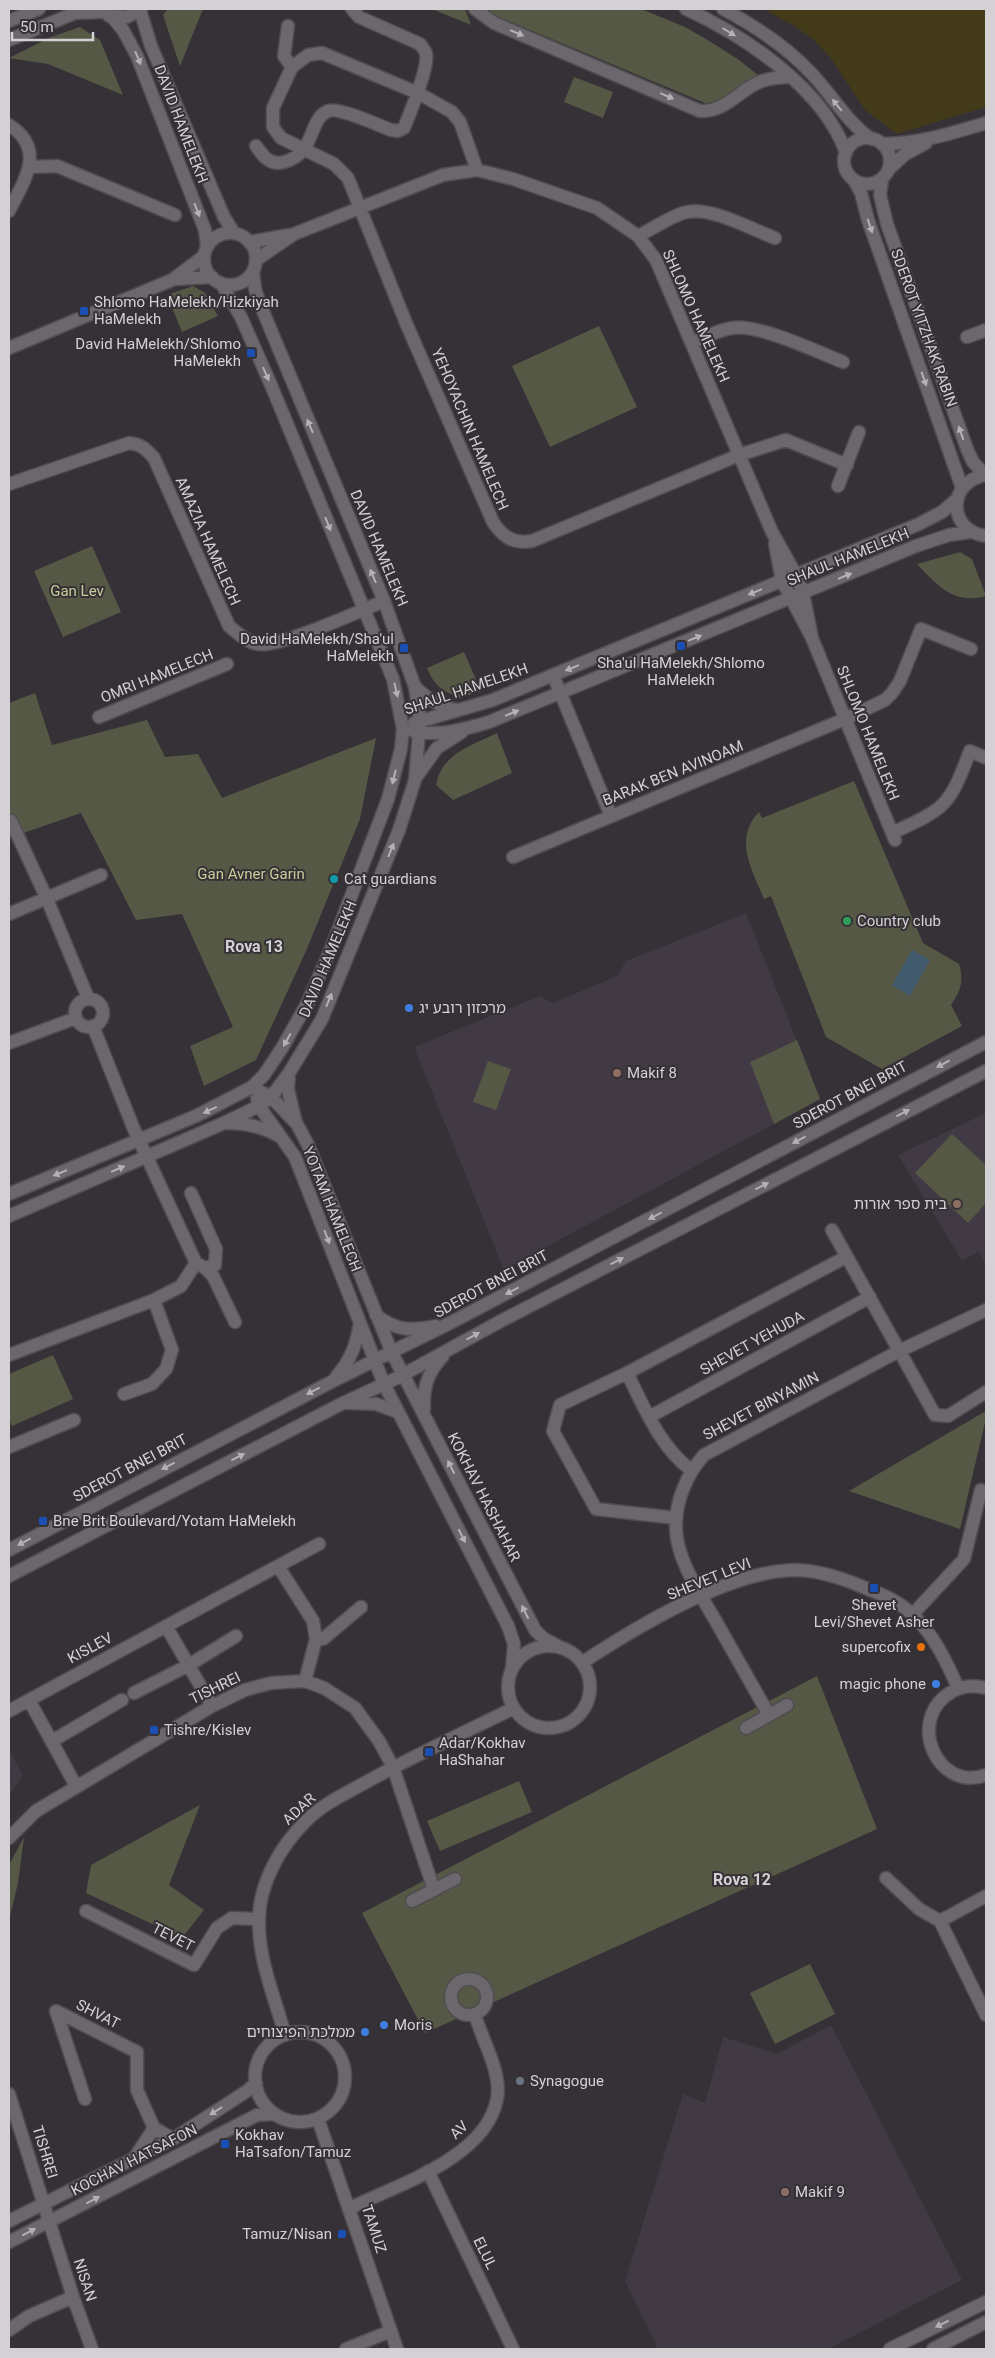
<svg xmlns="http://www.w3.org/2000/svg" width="995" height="2358" viewBox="0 0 995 2358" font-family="Roboto,'Noto Sans Hebrew',sans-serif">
	<rect width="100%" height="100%" fill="#353136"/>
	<!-- built -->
	<path fill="#413943" d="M 746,913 L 820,1099 L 504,1270 L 414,1047 L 540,996 L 553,1003 L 617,976 L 626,961 Z
		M 986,1113 L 986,1264 L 978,1252 L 962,1261 L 898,1155 Z
		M 9,1750 L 23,1775 L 9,1795 Z
		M 831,2025 L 962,2280 L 828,2349 L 658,2349 L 625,2281 L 683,2094 L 705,2103 L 723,2037 L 777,2054 Z"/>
	<!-- green -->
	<path fill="#565846" d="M 168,9 L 203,9 L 180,66 L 163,15 Z
		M 432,9 L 465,9 L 471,25 Z
		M 484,9 L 641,9 L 685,27 L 711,42 L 739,60 L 758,75 C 740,89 728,101 705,103 L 494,15 Z
		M 80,27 L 100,40 L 123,95 L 48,64 L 9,58 L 51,37 Z
		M 574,77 L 613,92 L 603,118 L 564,102 Z
		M 193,286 L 205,293 L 218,316 L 182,332 L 167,295 Z
		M 599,326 L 637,407 L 550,447 L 512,366 Z
		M 92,546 L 121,612 L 63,637 L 34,571 Z
		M 960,552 L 972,559 L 986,596 C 954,605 938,586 917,564 Z
		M 464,652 L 481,691 L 460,698 C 443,691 434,686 427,668 Z
		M 35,693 L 52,745 L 147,720 L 165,757 L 198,754 L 222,798 L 376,738 L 360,819 L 306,951 L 256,1060 L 204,1086 L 190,1046 L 233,1027 L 182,914 L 136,920 L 81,813 L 9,838 L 9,703 Z
		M 497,733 L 512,773 L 453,800 L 436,785 C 442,753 471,746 497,733 Z
		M 854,781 L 923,943 L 959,964 C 964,981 961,990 951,1005 L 962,1026 L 882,1069 L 826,1037 L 771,896 L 764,899 C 752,870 733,839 759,812 L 762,818 Z
		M 797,1040 L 820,1099 L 774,1124 L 750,1062 Z
		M 488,1061 L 511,1069 L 496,1110 L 473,1102 Z
		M 952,1134 L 986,1165 L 986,1203 L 968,1223 L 915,1173 Z
		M 53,1355 L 73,1399 L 12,1426 L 9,1419 L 9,1374 Z
		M 986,1411 L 986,1418 L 960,1529 L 849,1491 Z
		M 817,1676 L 877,1829 L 425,2033 L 362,1913 Z
		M 519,1781 L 532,1812 L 440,1851 L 427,1821 Z
		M 200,1805 L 169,1885 L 204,1910 L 182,1938 L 86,1893 L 91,1865 Z
		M 24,1837 L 18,1883 L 9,1920 L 9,1865 Z
		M 810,1964 L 835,2014 L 775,2044 L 750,1993 Z"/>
	<!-- sand -->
	<path fill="#423a19" d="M 764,9 L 986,9 L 986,107 L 897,134 L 865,110 L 832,60 L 815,41 L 796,27 Z"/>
	<!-- water -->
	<path fill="#405a6b" d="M 912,950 L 930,960 L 910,996 L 892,985 Z"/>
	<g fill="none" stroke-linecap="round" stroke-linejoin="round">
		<defs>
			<path id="street" d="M 475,9 L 494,23 L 700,111 C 727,112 739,89 762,81 C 772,78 780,77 790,77
				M 288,26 L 284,56 L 292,67 L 273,108 L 273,127 L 281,138 L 334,164 L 348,178 L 406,323 L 493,522 C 503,537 513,544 532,541 L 739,455 L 786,440 L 847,465
				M 292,67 L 308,55 L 322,53 L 418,93 L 452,112 L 460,122 L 477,170
				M 9,125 C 47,149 24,181 9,211
				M 882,144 C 918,144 952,133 986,123
				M 256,146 C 263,156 270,166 284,162 C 316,154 308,119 328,111 C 339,107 378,125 391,130 L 398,131 L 404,128 C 410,113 429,68 426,53 C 425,50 422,47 420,44 L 359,17 L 352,9
				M 30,167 L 57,166 L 175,215
				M 889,169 L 904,155 L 926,143
				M 638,236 C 651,230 672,215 687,212 C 712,207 751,229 775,238
				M 249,242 L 289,235
				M 256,260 L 294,234 L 443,175 L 477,170 L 513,179 L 597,208 L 638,236 L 656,260 L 772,532 L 796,575 L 803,593 L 812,638
				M 967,337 L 986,330
				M 692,343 C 705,337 718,330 732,328 C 760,324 815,351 843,362
				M 9,484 L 129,443 C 141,444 146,449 154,458 L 229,626 C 237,633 247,642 258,644 C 277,649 362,610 384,601
				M 838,486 L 859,432
				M 775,544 L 782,581 L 812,638 L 895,840
				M 553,675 L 611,816
				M 99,717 L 227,664
				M 11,821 L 47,899 L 88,998
				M 892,833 C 946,808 949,807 970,751 L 986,758
				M 513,857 L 845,719 L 885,700 L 892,693 L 900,681 L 921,629 L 971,649
				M 9,914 L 101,875
				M75 1013a14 14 0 1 1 28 0a14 14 0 1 1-28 0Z
				M 9,1043 L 76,1018
				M 191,1193 L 216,1249 L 215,1265 L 205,1268 L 196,1263
				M 832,1230 L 935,1415 L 948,1416 L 986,1392
				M 205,1268 L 213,1276 L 235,1322
				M 9,1355 L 154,1300 L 181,1286 L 196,1263 L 133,1127 L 93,1026
				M 627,1373 C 644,1407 660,1447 691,1470
				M 124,1394 L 152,1384 L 166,1369 L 172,1350 L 154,1300
				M 649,1417 L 870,1297
				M 9,1447 L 74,1420
				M 676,1518 L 596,1509 L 553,1431 L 560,1405 L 627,1373 L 846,1257
				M 278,1566 L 319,1544
				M 912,1615 L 964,1559 L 981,1490
				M 166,1626 L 212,1706
				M 316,1639 L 323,1639 L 361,1607
				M 134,1693 L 189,1665 L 236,1636
				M 9,1711 L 29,1700
				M 769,1715 C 752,1685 735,1655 718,1625 C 703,1598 676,1560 676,1528 C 675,1501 687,1474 704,1455 L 899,1351 L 986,1310
				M 746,1728 L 787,1705
				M 52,1741 L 122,1700
				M 76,1786 L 29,1700 L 278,1566 L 313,1621 L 316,1639 L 305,1681
				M 9,1838 L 36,1811 L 212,1706 L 245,1690 L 271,1683 L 305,1681 L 324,1688 L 355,1708 L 379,1741 L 393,1767 L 434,1890
				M 886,1878 L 919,1909 L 940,1921 L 986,1896
				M 412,1901 L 455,1879
				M 86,1911 L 194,1965 L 217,1928 L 232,1918 L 258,1919
				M 940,1921 L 986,2015
				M451 1997a18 18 0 1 1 36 0a18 18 0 1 1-36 0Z
				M 9,2094 L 73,2297 L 92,2349
				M 85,2099 L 56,2011 L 137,2052 L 137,2090 L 154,2128 L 173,2139
				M 135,2157 L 154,2128
				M 428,2171 L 513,2349
				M 350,2208 C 397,2185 486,2158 497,2099 C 502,2072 482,2040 475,2015
				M 9,2330 L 29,2316 L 73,2297
				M 346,2349 L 391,2331"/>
			<path id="secondary" d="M 686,9 C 745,36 824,89 846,153
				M 723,9 C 755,26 786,46 811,73 C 832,95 846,121 871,139
				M 140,10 L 151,46 L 224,217 L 234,233
				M 109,16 L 127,17 L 141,9
				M 112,17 L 123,30 L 137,56 L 205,230 L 207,247
				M 9,21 L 39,9
				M 9,40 L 75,13 L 101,12
				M844 161a23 23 0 1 1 46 0a23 23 0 1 1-46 0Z
				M 882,179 L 880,195 L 887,224 L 967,449 L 973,462 L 985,475
				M 854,180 L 861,193 L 868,220 L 962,488
				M204 259a26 26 0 1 1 52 0a26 26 0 1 1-52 0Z
				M 176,279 L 212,277
				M 9,348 L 172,280 L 204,256
				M 986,475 C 947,481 947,531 986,536
				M 415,687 C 428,699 439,707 457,710
				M 414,723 L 493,700 L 553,675 L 919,524 L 942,512 L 957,499
				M 413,731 C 437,737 466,729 489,722 L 916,546 L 949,535 L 970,532
				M 417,776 L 437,748 L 462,732
				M 289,1073 L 288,1089 L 295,1119
				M 252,1087 L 271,1097 L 297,1124 L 308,1145 L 392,1353 L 535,1630 L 543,1638 L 558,1646
				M 257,1098 L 259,1106 L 295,1157 L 384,1384 L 508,1626 L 514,1644 L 512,1668
				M 226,1123 C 246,1123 262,1126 279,1136
				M 9,1194 L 196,1116 L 252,1087 L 264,1075 L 282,1048 L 308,1002 L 331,949 L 388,799 L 401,749 L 403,729 L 393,679 L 271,385 L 241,317 L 221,283
				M 9,1216 L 224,1123 L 259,1106 L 271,1097 L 289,1073 L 322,1019 L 399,830 L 415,780 L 420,720 L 415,687 L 384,601 L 260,304 L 255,289 L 253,272
				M 376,1315 C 396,1331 411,1331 436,1326
				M 336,1377 C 351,1360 356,1345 360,1323
				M 348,1403 L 376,1404 L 398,1412
				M 424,1410 C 423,1388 427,1373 443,1356
				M 9,1550 L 333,1381 L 450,1323 L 986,1042
				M 9,1576 L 341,1404 L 397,1378 L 499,1322 L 986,1071
				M508 1687a41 41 0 1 1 82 0a41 41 0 1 1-82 0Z
				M 583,1662 C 638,1626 727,1572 793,1570 C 816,1570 842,1578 863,1587 C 872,1591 882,1594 891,1599 C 925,1617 944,1655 958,1688
				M 986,1688 C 975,1685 963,1686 953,1691 C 904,1718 937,1793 986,1775
				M255 2077a45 45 0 1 1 90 0a45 45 0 1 1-90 0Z
				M 285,2035 C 275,1998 258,1959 259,1920 C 259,1883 281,1845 307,1820 C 324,1803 347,1793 368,1781 C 416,1755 465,1732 514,1708
				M 318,2119 L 397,2349
				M 9,2221 L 173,2139 L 247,2091 L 256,2083
				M 9,2242 L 257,2115 L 275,2114
				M 890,2349 L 986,2302
				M 933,2349 L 986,2322"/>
		</defs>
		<!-- street casing -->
		<use href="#street" stroke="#504d50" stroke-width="15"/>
		<!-- secondary casing -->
		<use href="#secondary" stroke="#504d50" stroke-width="15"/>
		<!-- street -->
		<use href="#street" stroke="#6b676d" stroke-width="12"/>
		<!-- secondary -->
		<use href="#secondary" stroke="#6b676d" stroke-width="12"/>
	</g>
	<!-- one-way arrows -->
	<defs><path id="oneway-solid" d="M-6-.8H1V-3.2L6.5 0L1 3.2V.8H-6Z" transform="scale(1.25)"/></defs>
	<g fill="#b4b1b5">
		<use href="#oneway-solid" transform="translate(729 32) rotate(31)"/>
		<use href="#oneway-solid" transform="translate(517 33) rotate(23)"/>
		<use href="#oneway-solid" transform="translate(138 58) rotate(67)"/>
		<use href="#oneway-solid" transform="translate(667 96) rotate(23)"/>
		<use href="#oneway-solid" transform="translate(837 105) rotate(-129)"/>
		<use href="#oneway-solid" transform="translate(197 210) rotate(69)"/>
		<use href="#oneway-solid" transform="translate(870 226) rotate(71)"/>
		<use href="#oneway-solid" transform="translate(266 374) rotate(66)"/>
		<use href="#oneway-solid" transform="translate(924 379) rotate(70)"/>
		<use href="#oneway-solid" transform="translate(310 426) rotate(-113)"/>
		<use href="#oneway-solid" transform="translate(961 433) rotate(-109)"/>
		<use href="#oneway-solid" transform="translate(328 524) rotate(68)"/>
		<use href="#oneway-solid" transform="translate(373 576) rotate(-113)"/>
		<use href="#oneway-solid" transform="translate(845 576) rotate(-22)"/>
		<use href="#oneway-solid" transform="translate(755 592) rotate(158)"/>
		<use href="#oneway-solid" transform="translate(695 638) rotate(-22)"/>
		<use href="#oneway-solid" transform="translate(572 668) rotate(158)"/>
		<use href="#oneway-solid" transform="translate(396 690) rotate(77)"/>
		<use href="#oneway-solid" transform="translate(512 713) rotate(-22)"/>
		<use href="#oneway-solid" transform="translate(394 777) rotate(104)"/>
		<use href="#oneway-solid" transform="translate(391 850) rotate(-68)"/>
		<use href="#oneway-solid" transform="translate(329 1000) rotate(-68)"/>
		<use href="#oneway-solid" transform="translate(287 1040) rotate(119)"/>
		<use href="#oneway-solid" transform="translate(943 1064) rotate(152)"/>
		<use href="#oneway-solid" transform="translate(210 1110) rotate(155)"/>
		<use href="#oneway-solid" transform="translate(903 1113) rotate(-27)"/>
		<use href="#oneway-solid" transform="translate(799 1140) rotate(152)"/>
		<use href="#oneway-solid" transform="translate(118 1169) rotate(-23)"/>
		<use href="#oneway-solid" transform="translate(60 1173) rotate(158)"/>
		<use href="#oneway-solid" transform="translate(762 1186) rotate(-27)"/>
		<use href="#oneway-solid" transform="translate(655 1216) rotate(152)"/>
		<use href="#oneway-solid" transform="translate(327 1237) rotate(69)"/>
		<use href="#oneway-solid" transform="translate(617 1261) rotate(-27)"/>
		<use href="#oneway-solid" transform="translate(512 1291) rotate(152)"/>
		<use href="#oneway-solid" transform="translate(473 1336) rotate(-29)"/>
		<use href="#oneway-solid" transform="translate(313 1391) rotate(153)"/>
		<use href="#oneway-solid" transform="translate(238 1457) rotate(-27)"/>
		<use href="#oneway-solid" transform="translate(168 1466) rotate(153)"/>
		<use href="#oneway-solid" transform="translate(451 1467) rotate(-117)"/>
		<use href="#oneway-solid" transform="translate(462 1536) rotate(63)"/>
		<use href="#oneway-solid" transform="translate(24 1542) rotate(152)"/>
		<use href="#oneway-solid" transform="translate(525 1612) rotate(-117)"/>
		<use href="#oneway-solid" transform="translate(216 2111) rotate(148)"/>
		<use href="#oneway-solid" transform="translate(93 2200) rotate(-27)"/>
		<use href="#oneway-solid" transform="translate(29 2232) rotate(-27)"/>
		<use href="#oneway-solid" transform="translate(942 2324) rotate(154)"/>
	</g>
	<!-- markers -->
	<g fill="#1a4fb4" stroke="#353136" stroke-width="2">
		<rect x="79" y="306" width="10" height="10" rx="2.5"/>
		<rect x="246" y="348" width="10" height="10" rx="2.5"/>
		<rect x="676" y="641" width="10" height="10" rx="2.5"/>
		<rect x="399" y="643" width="10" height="10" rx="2.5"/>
		<rect x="38" y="1516" width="10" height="10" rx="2.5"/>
		<rect x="869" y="1583" width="10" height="10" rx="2.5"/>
		<rect x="149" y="1725" width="10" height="10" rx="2.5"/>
		<rect x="424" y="1747" width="10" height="10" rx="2.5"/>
		<rect x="220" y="2139" width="10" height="10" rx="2.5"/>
		<rect x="337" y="2229" width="10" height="10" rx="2.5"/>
	</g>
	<circle fill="#0f9aa8" stroke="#353136" stroke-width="2" cx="334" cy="879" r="5"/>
	<circle fill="#2e9e5b" stroke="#353136" stroke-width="2" cx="847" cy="921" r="5"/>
	<g fill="#3f7fe0" stroke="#353136" stroke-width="2">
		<circle cx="409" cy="1008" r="5"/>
		<circle cx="936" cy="1684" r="5"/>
		<circle cx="384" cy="2025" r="5"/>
		<circle cx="365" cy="2032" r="5"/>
	</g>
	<g fill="#8d6e63" stroke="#353136" stroke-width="2">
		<circle cx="617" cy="1073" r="5"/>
		<circle cx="957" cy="1204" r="5"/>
		<circle cx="785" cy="2192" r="5"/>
	</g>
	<circle fill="#e8710a" stroke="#353136" stroke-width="2" cx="921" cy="1647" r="5"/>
	<circle fill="#6b7280" stroke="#353136" stroke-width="2" cx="520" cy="2081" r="5"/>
	<g text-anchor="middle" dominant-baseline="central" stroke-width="4" stroke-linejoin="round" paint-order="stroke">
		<!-- street labels -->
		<g font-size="15" fill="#d4d1d4" stroke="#353136">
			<text transform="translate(181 124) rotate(69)">DAVID HAMELEKH</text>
			<text transform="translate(696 316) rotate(66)">SHLOMO HAMELEKH</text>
			<text transform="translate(924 328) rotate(70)">SDEROT YITZHAK RABIN</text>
			<text transform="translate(470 429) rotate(67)">YEHOYACHIN HAMELECH</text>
			<text transform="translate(208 541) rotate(66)">AMAZIA HAMELECH</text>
			<text transform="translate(379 548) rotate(67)">DAVID HAMELEKH</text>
			<text transform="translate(848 557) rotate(-22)">SHAUL HAMELEKH</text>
			<text transform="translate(157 676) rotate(-22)">OMRI HAMELECH</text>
			<text transform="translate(466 689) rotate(-19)">SHAUL HAMELEKH</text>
			<text transform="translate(868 733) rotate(68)">SHLOMO HAMELEKH</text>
			<text transform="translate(673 773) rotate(-22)">BARAK BEN AVINOAM</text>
			<text transform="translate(328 959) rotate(-67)">DAVID HAMELEKH</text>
			<text transform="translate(850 1095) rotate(-28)">SDEROT BNEI BRIT</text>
			<text transform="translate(332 1209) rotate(68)">YOTAM HAMELECH</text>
			<text transform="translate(491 1284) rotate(-28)">SDEROT BNEI BRIT</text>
			<text transform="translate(752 1343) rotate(-29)">SHEVET YEHUDA</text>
			<text transform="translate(761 1406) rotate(-28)">SHEVET BINYAMIN</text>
			<text transform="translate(130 1468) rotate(-28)">SDEROT BNEI BRIT</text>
			<text transform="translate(484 1497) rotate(63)">KOKHAV HASHAHAR</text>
			<text transform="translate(709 1579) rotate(-22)">SHEVET LEVI</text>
			<text transform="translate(90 1648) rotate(-28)">KISLEV</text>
			<text transform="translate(215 1688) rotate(-26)">TISHREI</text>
			<text transform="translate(299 1809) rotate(-43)">ADAR</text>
			<text transform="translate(173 1937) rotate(27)">TEVET</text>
			<text transform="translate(98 2014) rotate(27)">SHVAT</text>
			<text transform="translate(459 2130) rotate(-44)">AV</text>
			<text transform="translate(45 2152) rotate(73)">TISHREI</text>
			<text transform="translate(134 2160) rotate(-27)">KOCHAV HATSAFON</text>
			<text transform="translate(374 2229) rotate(72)">TAMUZ</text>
			<text transform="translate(485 2253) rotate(64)">ELUL</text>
			<text transform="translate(85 2280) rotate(72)">NISAN</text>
		</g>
		<!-- poi labels -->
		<g font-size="15" fill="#d4d1d4" stroke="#353136" text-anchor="start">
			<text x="94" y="302">Shlomo HaMelekh/Hizkiyah<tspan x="94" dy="17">HaMelekh</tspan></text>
			<text x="241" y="344" text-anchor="end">David HaMelekh/Shlomo<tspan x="241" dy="17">HaMelekh</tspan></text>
			<text x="394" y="639" text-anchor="end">David HaMelekh/Sha'ul<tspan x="394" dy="17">HaMelekh</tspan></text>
			<text x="681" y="663" text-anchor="middle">Sha'ul HaMelekh/Shlomo<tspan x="681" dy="17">HaMelekh</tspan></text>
			<text x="344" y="879">Cat guardians</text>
			<text x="857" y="921">Country club</text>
			<text x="419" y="1008">מרכזון רובע יג</text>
			<text x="627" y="1073">Makif 8</text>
			<text x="947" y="1204" text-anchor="end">בית ספר אורות</text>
			<text x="53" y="1521">Bne Brit Boulevard/Yotam HaMelekh</text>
			<text x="874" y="1605" text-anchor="middle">Shevet<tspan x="874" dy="17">Levi/Shevet Asher</tspan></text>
			<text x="911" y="1647" text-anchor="end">supercofix</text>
			<text x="926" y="1684" text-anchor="end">magic phone</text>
			<text x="164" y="1730">Tishre/Kislev</text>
			<text x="439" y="1743">Adar/Kokhav<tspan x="439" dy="17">HaShahar</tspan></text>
			<text x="394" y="2025">Moris</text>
			<text x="355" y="2032" text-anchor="end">ממלכת הפיצוחים</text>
			<text x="530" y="2081">Synagogue</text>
			<text x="235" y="2135">Kokhav<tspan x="235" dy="17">HaTsafon/Tamuz</tspan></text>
			<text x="795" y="2192">Makif 9</text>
			<text x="332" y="2234" text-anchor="end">Tamuz/Nisan</text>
		</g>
		<!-- park labels -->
		<g font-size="15" fill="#c8cd98" stroke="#353136">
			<text x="77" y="591">Gan Lev</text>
			<text x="251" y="874">Gan Avner Garin</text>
		</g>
		<!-- neighbourhood labels -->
		<g font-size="16" font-weight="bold" fill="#d4d1d4" stroke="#353136">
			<text x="254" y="946">Rova 13</text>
			<text x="742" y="1879">Rova 12</text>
		</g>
	</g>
	<!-- border -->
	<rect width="995" height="2358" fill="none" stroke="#d4d1d4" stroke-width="20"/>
	<!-- scale -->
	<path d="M12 32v8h81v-8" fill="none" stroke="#d4d1d4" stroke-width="2.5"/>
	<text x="20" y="32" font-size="15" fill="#d4d1d4" stroke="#353136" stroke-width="4" paint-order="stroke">50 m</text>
</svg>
